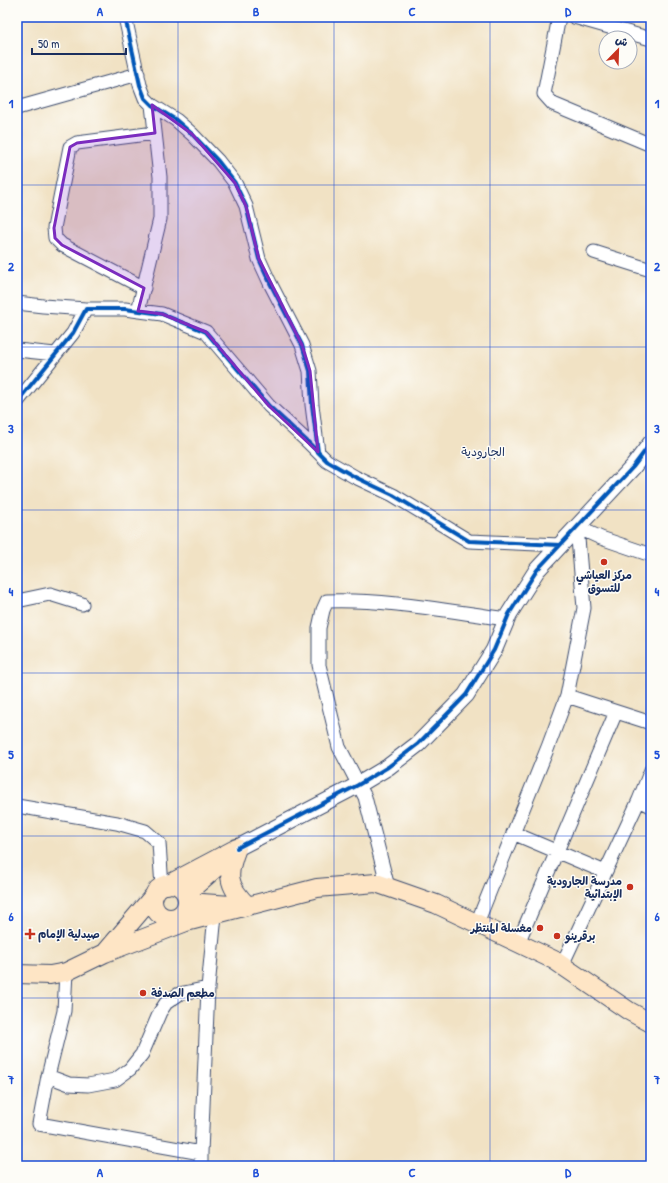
<svg xmlns="http://www.w3.org/2000/svg" width="668" height="1183" viewBox="0 0 668 1183" font-family="'Patrick Hand','Playpen Sans Arabic',sans-serif">
	<rect width="100%" height="100%" fill="#fdfcf7"/>
	<filter id="ink" filterUnits="userSpaceOnUse"><feTurbulence type="fractalNoise" baseFrequency=".025" numOctaves="2"/><feDisplacementMap in="SourceGraphic" scale="8" xChannelSelector="R" yChannelSelector="G"/><feConvolveMatrix kernelMatrix="1 2 1 2 8 2 1 2 1" color-interpolation-filters="sRGB"/></filter>
	<filter id="wash" filterUnits="userSpaceOnUse"><feTurbulence type="fractalNoise" baseFrequency=".012" numOctaves="4" result="noise"/><feDisplacementMap in="SourceGraphic" scale="16" xChannelSelector="R" yChannelSelector="G"/><feGaussianBlur stdDeviation="0.9" result="paint"/><feColorMatrix in="noise" values="0 0 0 0 0 0 0 0 0 0 0 0 0 0 0 0 0 1.4 0 .05"/><feComposite in="paint" operator="in"/></filter>
	<g filter="url(#wash)">
		<rect width="100%" height="100%" fill="#f1e2c4"/>
	</g>
	<g filter="url(#ink)">
		<g fill="none" stroke-linecap="round" stroke-linejoin="round">
			<defs>
				<path id="minor" d="M 125,17 L 140,85 L 145,98 L 152,105 L 176,120 L 192,134 L 218,161 L 235,183 L 246,206 L 259,259 L 270,283 L 302,345 L 310,371 L 312,405 L 318,452
					M 559,17 L 544,94 L 553,104 L 651,145
					M 574,17 L 651,39
					M 17,108 L 138,74
					M 594,252 L 651,270
					M 144,288 L 62,245 L 55,238 L 54,228 L 70,147 L 77,143 L 155,133
					M 17,303 L 43,306 L 86,309
					M 138,311 L 160,219 L 160,177 L 152,105
					M 17,350 L 55,354
					M 17,402 L 73,333 L 86,309 L 125,309 L 162,314 L 206,332 L 269,406 L 308,442 L 327,461 L 355,477 L 393,495 L 469,541 L 560,545
					M 577,527 L 601,538 L 651,555
					M 17,601 L 50,594 L 82,604
					M 567,696 L 651,723
					M 639,800 L 651,770
					M 17,806 L 117,823 L 145,831 L 159,843 L 162,887
					M 513,833 L 605,872
					M 388,887 L 365,797 L 339,747 L 319,665 L 319,628 L 323,610 L 327,601 C 387,599 447,611 507,619
					M 477,923 L 548,747 L 567,696 L 584,608 L 577,527
					M 518,943 L 616,712
					M 562,965 L 639,800 L 651,806
					M 66,972 L 64,1011 L 48,1076 L 69,1084 L 88,1085 L 115,1080 L 130,1069 L 142,1054 L 160,1012 L 166,1003 L 179,994 L 208,988 L 215,915
					M 48,1076 L 39,1124 L 201,1153 L 208,988
					M 201,1153 L 201,1166"/>
				<path id="tertiary" d="M 237,848 L 358,785 L 388,767 L 418,744 L 466,695 L 494,650 L 509,614 L 537,570 L 633,467 L 651,443"/>
				<path id="secondary" d="M 237,848 C 227,874 226,885 248,906
					M153 901a17 17 0 1 1 34 0a17 17 0 1 1-34 0Z
					M 167,885 L 237,848
					M 186,894 L 218,866
					M 187,902 L 231,905
					M 105,953 L 186,922 L 317,888 L 376,883 L 436,904 L 554,960 L 629,1011 L 651,1023
					M 17,974 L 50,975 L 66,972 L 105,953 L 155,894"/>
			</defs>
			<!-- minor casing -->
			<use href="#minor" stroke="#3b4a6d" stroke-width="15"/>
			<!-- tertiary casing -->
			<use href="#tertiary" stroke="#3b4a6d" stroke-width="18"/>
			<!-- secondary casing -->
			<use href="#secondary" stroke="#3b4a6d" stroke-width="20"/>
			<!-- minor -->
			<use href="#minor" stroke="#fff" stroke-width="13"/>
			<!-- tertiary -->
			<use href="#tertiary" stroke="#fff" stroke-width="16"/>
			<!-- secondary -->
			<use href="#secondary" stroke="#fee5c5" stroke-width="18"/>
			<defs>
				<path id="cycleway" d="M 125,17 L 140,85 L 145,98 L 152,105 L 176,120 L 192,134 L 218,161 L 235,183 L 246,206 L 259,259 L 270,283 L 302,345 L 310,371 L 312,405 L 318,452
					M 17,402 L 73,333 L 86,309 L 125,309 L 162,314 L 206,332 L 269,406 L 308,442 L 327,461 L 355,477 L 393,495 L 469,541 L 560,545
					M 237,848 L 358,785 L 388,767 L 418,744 L 466,695 L 494,650 L 509,614 L 537,570 L 633,467 L 651,443"/>
			</defs>
			<!-- cycleway casing -->
			<use href="#cycleway" stroke="#fdfcf7" stroke-width="6"/>
			<!-- cycleway -->
			<use href="#cycleway" stroke="#0057b8" stroke-width="4"/>
		</g>
	</g>
	<!-- marked area -->
	<path fill="#7b2cbf" fill-opacity="0.2" stroke="#7b2cbf" stroke-width="3" stroke-linejoin="round" d="M 152,105 L 192,134 L 235,183 L 246,206 L 259,259 L 302,345 L 310,371 L 318,452 L 269,406 L 206,332 L 162,314 L 138,311 L 144,288 L 62,245 L 55,238 L 54,228 L 70,147 L 77,143 L 155,133 Z"/>
	<!-- grid -->
	<path fill="none" stroke="#1d4ed8" stroke-width="1" stroke-opacity="0.55" d="M 178,17 L 178,1166M 334,17 L 334,1166M 490,17 L 490,1166M 17,185 L 651,185M 17,347 L 651,347M 17,510 L 651,510M 17,673 L 651,673M 17,836 L 651,836M 17,998 L 651,998"/>
	<!-- markers -->
	<g fill="#c8321e" stroke="#fdfcf7" stroke-width="1.5">
		<circle cx="604" cy="562" r="4"/>
		<circle cx="630" cy="887" r="4"/>
		<circle cx="540" cy="928" r="4"/>
		<path d="M28 928h4v4h4v4h-4v4h-4v-4h-4v-4h4z"/>
		<circle cx="557" cy="936" r="4"/>
		<circle cx="143" cy="993" r="4"/>
	</g>
	<g text-anchor="middle" dominant-baseline="central" stroke-width="3" stroke-linejoin="round" paint-order="stroke">
		<!-- poi labels -->
		<g font-size="11" font-weight="bold" fill="#1b2f5e" stroke="#fdfcf7" text-anchor="start">
			<text x="604" y="575" text-anchor="middle">مركز العياشي<tspan x="604" dy="13">للتسوق</tspan></text>
			<text x="622" y="881" text-anchor="end">مدرسة الجارودية<tspan x="622" dy="13">الإبتدائية</tspan></text>
			<text x="532" y="928" text-anchor="end">مغسلة المنتظر</text>
			<text x="38" y="934">صيدلية الإمام</text>
			<text x="565" y="936">برقرينو</text>
			<text x="151" y="993">مطعم الصدفة</text>
		</g>
		<!-- neighbourhood labels -->
		<g font-size="12" fill="#1b2f5e" stroke="#fdfcf7">
			<text x="483" y="451">الجارودية</text>
		</g>
	</g>
	<!-- margin -->
	<rect width="668" height="1183" fill="none" stroke="#fdfcf7" stroke-width="44"/>
	<!-- north arrow -->
	<g transform="translate(618 50) rotate(23)"><circle r="19" fill="#fdfcf7" stroke="#a3aaba"/>
	<path d="M0-3L7 15L0 10L-7 15Z" fill="#c8321e"/>
	<text y="-6" font-size="11" font-weight="bold" text-anchor="middle" fill="#1b2f5e">ش</text>
	</g>
	<!-- scale -->
	<path d="M32 48v6h94v-6" fill="none" stroke="#1b2f5e" stroke-width="2"/>
	<text x="38" y="48" font-size="12" fill="#1b2f5e" stroke="#fdfcf7" stroke-width="3" paint-order="stroke">50 m</text>
	<rect x="22" y="22" width="624" height="1139" fill="none" stroke="#1d4ed8" stroke-width="1.5"/>
	<g font-size="13" text-anchor="middle" font-weight="bold" fill="#1d4ed8">
		<text x="100" y="16">A</text>
		<text x="256" y="16">B</text>
		<text x="412" y="16">C</text>
		<text x="568" y="16">D</text>
		<text x="11" y="108">1</text>
		<text x="657" y="108">1</text>
		<text x="11" y="271">2</text>
		<text x="657" y="271">2</text>
		<text x="11" y="433">3</text>
		<text x="657" y="433">3</text>
		<text x="11" y="596">4</text>
		<text x="657" y="596">4</text>
		<text x="11" y="759">5</text>
		<text x="657" y="759">5</text>
		<text x="11" y="921">6</text>
		<text x="657" y="921">6</text>
		<text x="11" y="1084">7</text>
		<text x="657" y="1084">7</text>
		<text x="100" y="1177">A</text>
		<text x="256" y="1177">B</text>
		<text x="412" y="1177">C</text>
		<text x="568" y="1177">D</text>
	</g>
</svg>
